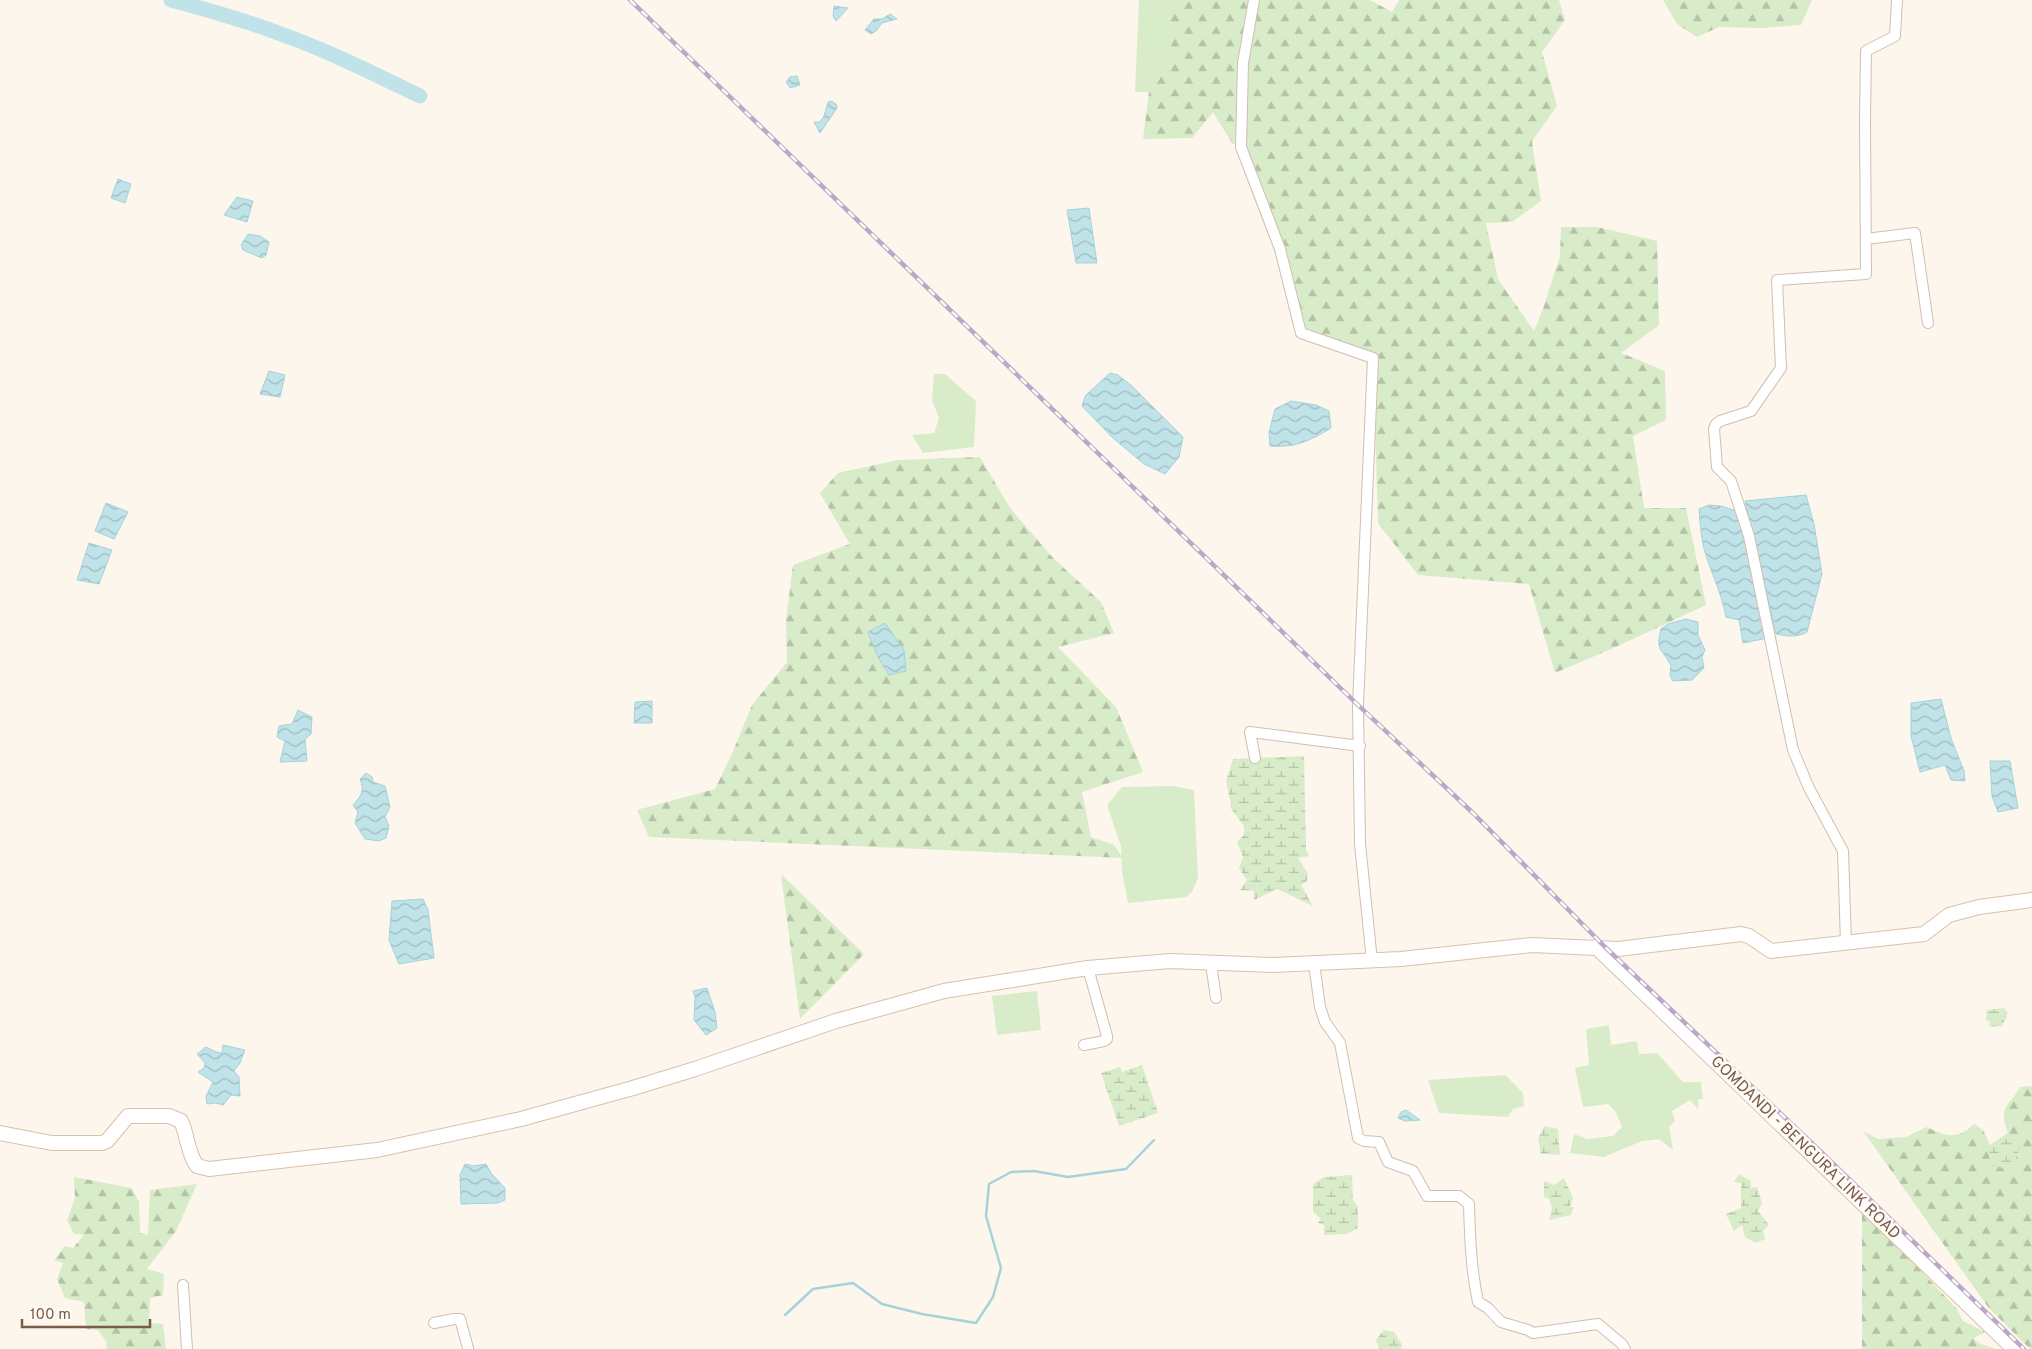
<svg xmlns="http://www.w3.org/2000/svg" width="2032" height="1349" viewBox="0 0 2032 1349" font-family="Overpass,sans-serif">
	<defs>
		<pattern id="forest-firs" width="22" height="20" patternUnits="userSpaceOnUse" patternTransform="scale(1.25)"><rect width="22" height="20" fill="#d8ecc9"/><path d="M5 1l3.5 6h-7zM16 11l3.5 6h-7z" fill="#b4c2a5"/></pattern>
		<pattern id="wetland-marsh" width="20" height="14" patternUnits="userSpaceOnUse" patternTransform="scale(1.25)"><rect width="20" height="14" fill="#d8ecc9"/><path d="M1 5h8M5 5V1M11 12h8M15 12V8" fill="none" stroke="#b4c2a5"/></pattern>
		<pattern id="water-waves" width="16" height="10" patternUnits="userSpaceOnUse" patternTransform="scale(1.25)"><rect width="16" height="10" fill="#bfe3e8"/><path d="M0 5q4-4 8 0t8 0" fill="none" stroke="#a0bbbe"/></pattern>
	</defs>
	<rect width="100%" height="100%" fill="#fdf6ec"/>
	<!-- green -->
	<path fill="#d8ecc9" d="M 1139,0 L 1164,0 L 1173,37 L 1166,69 L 1149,92 L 1135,92 Z
		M 934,374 L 945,374 L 976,401 L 974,447 L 923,453 L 912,435 L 934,433 L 939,418 L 932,400 Z
		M 1173,786 L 1194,790 L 1198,878 L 1192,892 L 1186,897 L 1128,903 L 1122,871 L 1121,846 L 1107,805 L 1122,787 Z
		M 1037,991 L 1041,1030 L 997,1035 L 992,996 Z
		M 1609,1025 L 1611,1045 L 1637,1041 L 1639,1054 L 1657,1053 L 1683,1082 L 1701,1082 L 1703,1099 L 1698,1099 L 1698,1109 L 1690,1100 L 1672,1111 L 1675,1121 L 1669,1127 L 1673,1150 L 1659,1139 L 1642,1141 L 1604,1157 L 1570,1153 L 1574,1134 L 1587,1139 L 1613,1136 L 1622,1127 L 1616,1112 L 1608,1104 L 1583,1107 L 1575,1068 L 1589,1065 L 1586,1029 Z
		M 1505,1075 L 1523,1093 L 1524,1106 L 1513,1109 L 1508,1117 L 1439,1113 L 1428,1080 Z"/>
	<!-- forest -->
	<path fill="url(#forest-firs)" d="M 1164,0 L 1370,0 L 1392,12 L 1399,0 L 1559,0 L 1565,20 L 1542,52 L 1557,106 L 1532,141 L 1541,201 L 1512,222 L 1486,223 L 1498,279 L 1534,331 L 1543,309 L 1560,256 L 1561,227 L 1597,227 L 1657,241 L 1659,325 L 1621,353 L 1665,371 L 1666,420 L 1633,436 L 1644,508 L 1686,508 L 1706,605 L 1618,646 L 1555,673 L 1529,584 L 1418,575 L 1378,523 L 1373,359 L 1301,333 L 1241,147 L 1232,143 L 1213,112 L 1192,138 L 1143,139 L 1149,92 L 1166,69 L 1173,37 Z
		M 1663,0 L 1812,0 L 1801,25 L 1761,28 L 1719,27 L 1697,37 L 1677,24 Z
		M 980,457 L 1010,508 L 1054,559 L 1101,602 L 1114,633 L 1058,647 L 1116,707 L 1143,772 L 1082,792 L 1091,837 L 1114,845 L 1123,858 L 649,837 L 637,810 L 715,789 L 732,754 L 752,705 L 787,662 L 786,621 L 793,565 L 850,544 L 820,493 L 838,473 L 898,460 Z
		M 781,874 L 864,954 L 800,1019 Z
		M 2032,1086 L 2032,1349 L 2030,1349 L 1988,1307 L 1863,1131 L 1878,1139 L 1906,1137 L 1927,1127 C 1947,1137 1957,1140 1974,1124 L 1983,1130 L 1990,1145 L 2008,1133 C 1998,1106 2008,1108 2020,1087 Z
		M 74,1177 L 132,1188 L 139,1202 L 140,1233 L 148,1235 L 150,1190 L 197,1184 L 176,1231 L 147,1269 L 164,1274 L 163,1295 L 150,1298 L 149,1323 L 163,1324 L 166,1349 L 106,1349 L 107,1343 L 98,1330 L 86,1329 L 84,1302 L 65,1298 L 57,1279 L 63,1263 L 54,1260 L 65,1246 L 73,1248 L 84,1235 L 74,1234 L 67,1220 L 75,1198 Z
		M 1862,1208 L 1957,1309 L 1963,1321 L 1985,1332 L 1974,1338 L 1978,1343 L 1996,1349 L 1862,1349 Z"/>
	<!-- wetland -->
	<path fill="url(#wetland-marsh)" d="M 1304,756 L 1306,850 L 1309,856 L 1298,858 L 1308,874 L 1307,881 L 1301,885 L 1313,906 L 1277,889 L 1254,900 L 1254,891 L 1240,890 L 1247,880 L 1239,868 L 1243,857 L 1237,842 L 1244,835 L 1244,826 L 1232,810 L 1226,781 L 1233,759 Z
		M 2004,1008 L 2008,1013 L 2002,1026 L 1989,1027 L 1990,1020 L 1986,1021 L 1987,1010 Z
		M 1142,1065 L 1158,1113 L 1119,1126 L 1101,1073 L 1120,1067 L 1122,1072 Z
		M 1544,1126 L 1558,1129 L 1560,1155 L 1541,1154 L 1538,1139 Z
		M 2003,1138 L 2014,1142 L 2019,1148 L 2014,1165 L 2004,1168 L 1989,1165 L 1990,1145 Z
		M 1739,1174 L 1751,1181 L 1751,1188 L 1757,1187 L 1762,1203 L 1758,1211 L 1769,1225 L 1763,1231 L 1765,1239 L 1756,1243 L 1745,1237 L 1742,1225 L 1734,1231 L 1726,1214 L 1741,1208 L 1741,1183 L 1734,1182 Z
		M 1352,1175 L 1353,1200 L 1358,1207 L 1358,1228 L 1346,1234 L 1324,1235 L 1324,1225 L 1318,1223 L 1321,1219 L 1313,1212 L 1313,1184 L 1324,1177 Z
		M 1564,1178 L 1573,1198 L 1570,1207 L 1574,1207 L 1571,1215 L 1549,1220 L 1552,1208 L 1549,1199 L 1544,1197 L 1544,1181 L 1554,1185 Z
		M 1384,1330 L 1394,1332 L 1402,1345 L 1401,1349 L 1379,1349 L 1376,1340 Z"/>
	<!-- water -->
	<path fill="url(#water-waves)" stroke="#a5d3da" d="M 834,6 L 848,8 L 836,21 L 833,16 Z
		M 890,14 L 897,19 L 882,23 L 876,31 L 871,34 L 865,30 L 874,19 L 882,19 Z
		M 797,76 L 800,85 L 790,88 L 786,82 L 790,77 Z
		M 831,101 L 836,104 L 837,108 L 820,133 L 814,122 L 820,122 L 824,116 L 828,102 Z
		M 118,179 L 131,184 L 125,203 L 111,198 Z
		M 237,197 L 253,201 L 247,222 L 224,215 Z
		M 1089,208 L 1097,263 L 1076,263 L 1067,210 Z
		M 248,234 L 260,236 L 269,242 L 266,255 L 262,258 L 243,250 L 241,245 Z
		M 269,371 L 285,375 L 280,397 L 260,394 Z
		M 1110,373 L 1118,375 L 1132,386 L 1183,437 L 1179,457 L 1165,474 L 1144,464 L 1113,438 L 1082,406 L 1085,396 Z
		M 1291,401 L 1316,405 L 1329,411 L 1331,428 C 1310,441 1295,448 1270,446 L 1269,432 L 1275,409 Z
		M 1806,495 L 1814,524 L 1822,574 L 1807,632 C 1796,638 1787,636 1776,634 L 1745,501 Z
		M 106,503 L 128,512 L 114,539 L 95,531 Z
		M 1709,505 L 1721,506 L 1737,511 L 1768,638 L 1743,643 L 1739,620 L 1726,617 C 1721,591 1711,573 1704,549 C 1701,536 1700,523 1699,509 Z
		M 89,543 L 112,550 L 99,584 L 77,580 Z
		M 1686,619 L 1698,622 L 1698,635 L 1705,650 L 1702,657 L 1704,668 L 1692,680 L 1673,681 L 1670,676 L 1671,666 C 1663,648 1655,653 1661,629 L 1668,624 Z
		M 885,623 L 904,650 L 906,671 L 889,675 L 878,657 L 868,632 Z
		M 1941,699 L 1951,738 L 1964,771 L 1965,781 L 1951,780 L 1945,765 L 1920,772 L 1911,736 L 1911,703 Z
		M 652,701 L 652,723 L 634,723 L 635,702 Z
		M 298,710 L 312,717 L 311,734 L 305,739 L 307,761 L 280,762 L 285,741 L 277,737 L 279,726 L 292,724 Z
		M 1990,761 L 2010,761 L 2018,808 L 1998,812 L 1992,796 Z
		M 366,773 L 372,777 L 373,782 L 385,786 L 390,807 L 385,817 L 389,826 L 386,838 L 379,841 L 365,839 L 355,823 L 358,812 L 353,805 C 361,796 365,791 360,779 Z
		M 423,899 L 428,910 L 434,958 L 399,964 L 389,940 L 392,901 Z
		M 707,988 L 715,1012 L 717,1028 L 706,1035 L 694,1020 L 695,997 L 693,991 Z
		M 223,1045 L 245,1050 L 240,1063 L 234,1071 L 239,1077 L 240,1096 L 231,1095 L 223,1105 L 216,1103 L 207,1104 L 206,1096 L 213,1082 L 198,1072 L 204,1068 L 205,1063 L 197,1054 L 206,1047 L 216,1052 L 222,1053 Z
		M 1406,1110 L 1420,1120 L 1405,1121 L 1398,1118 L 1401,1112 Z
		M 465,1164 L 474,1166 L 486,1164 L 491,1173 L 505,1188 L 505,1200 L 498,1203 L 461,1204 L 460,1175 Z"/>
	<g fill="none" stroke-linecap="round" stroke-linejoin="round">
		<!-- stream -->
		<path stroke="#a5d3da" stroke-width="2.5" d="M 785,1315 L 813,1289 L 853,1283 L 882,1304 L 922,1314 L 976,1323 L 993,1297 L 1001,1268 L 986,1216 L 989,1184 L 1011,1172 L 1034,1171 L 1068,1177 L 1126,1169 L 1154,1140"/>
		<!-- river -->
		<path stroke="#bfe3e8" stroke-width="15" d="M 171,0 C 208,10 245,20 281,34 C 329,51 374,74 420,96"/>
		<defs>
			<path id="minor" d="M 1254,0 L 1243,63 L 1241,147 L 1280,249 L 1301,333 L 1373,358 L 1358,705 L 1360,844 L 1372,961
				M 1866,239 L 1915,233 L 1928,323
				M 1255,758 L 1250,732 L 1360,746
				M 1846,943 L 1843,851 L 1809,788 L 1793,750 L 1749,536 L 1731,481 L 1717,467 L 1714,429 L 1716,424 L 1720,421 L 1751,411 L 1781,368 L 1777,280 L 1866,274 L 1865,120 L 1866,51 L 1895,36 L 1897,0
				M 1314,963 L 1320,1007 L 1325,1022 L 1340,1043 L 1358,1138 L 1364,1141 L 1379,1142 L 1388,1162 L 1413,1171 L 1427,1196 L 1459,1196 L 1469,1204 C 1470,1238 1471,1269 1478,1302 L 1488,1308 L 1501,1322 L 1528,1330 L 1533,1333 L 1598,1324 L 1622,1344 L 1625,1349
				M 1211,964 L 1216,998
				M 1084,1045 L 1104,1041 L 1107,1039 L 1107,1036 L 1088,968
				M 183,1285 L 187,1349
				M 434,1323 L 454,1319 L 460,1319 L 468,1348"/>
			<path id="secondary" d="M 1596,947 L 2014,1349
				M 0,1133 L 52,1143 L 102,1143 L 107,1141 L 128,1116 L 169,1116 L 181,1121 C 188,1136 187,1152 197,1166 L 209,1169 L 377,1150 L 521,1119 L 633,1088 L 695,1069 L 836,1021 L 944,991 L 1088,968 L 1170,961 L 1274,965 L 1401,959 L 1532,945 L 1618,949 L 1741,934 L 1749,936 L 1771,951 L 1924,934 L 1949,915 L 1979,907 L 2032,900"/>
		</defs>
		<!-- minor casing -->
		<use href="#minor" stroke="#d1beb0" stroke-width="12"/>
		<!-- secondary casing -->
		<use href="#secondary" stroke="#d6c0b0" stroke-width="16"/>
		<!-- minor -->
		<use href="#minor" stroke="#fff" stroke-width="10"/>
		<!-- secondary -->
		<use href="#secondary" stroke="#fff" stroke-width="14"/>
		<defs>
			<path id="rail" d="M 630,0 L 1358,705 L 1473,813 L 1605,947 L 1819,1150 L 2024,1349"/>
		</defs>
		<!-- rail casing -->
		<use href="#rail" stroke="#b9a8c9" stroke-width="4.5"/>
		<!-- rail -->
		<use href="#rail" stroke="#fffaf3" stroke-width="2.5" stroke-dasharray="8" stroke-linecap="butt"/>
	</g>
	<g text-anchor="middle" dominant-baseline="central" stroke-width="5" stroke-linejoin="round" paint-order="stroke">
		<!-- street labels -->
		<g font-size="16" fill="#7a5c4d" stroke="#fffaf3">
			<text transform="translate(1805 1148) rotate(44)">GOMDANDI - BENGURA LINK ROAD</text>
		</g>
	</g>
	<!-- scale -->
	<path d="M22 1319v8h128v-8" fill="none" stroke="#7a5c4d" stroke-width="2.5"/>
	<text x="30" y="1319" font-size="15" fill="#7a5c4d" stroke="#fffaf3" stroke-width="4" paint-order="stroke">100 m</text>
</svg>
